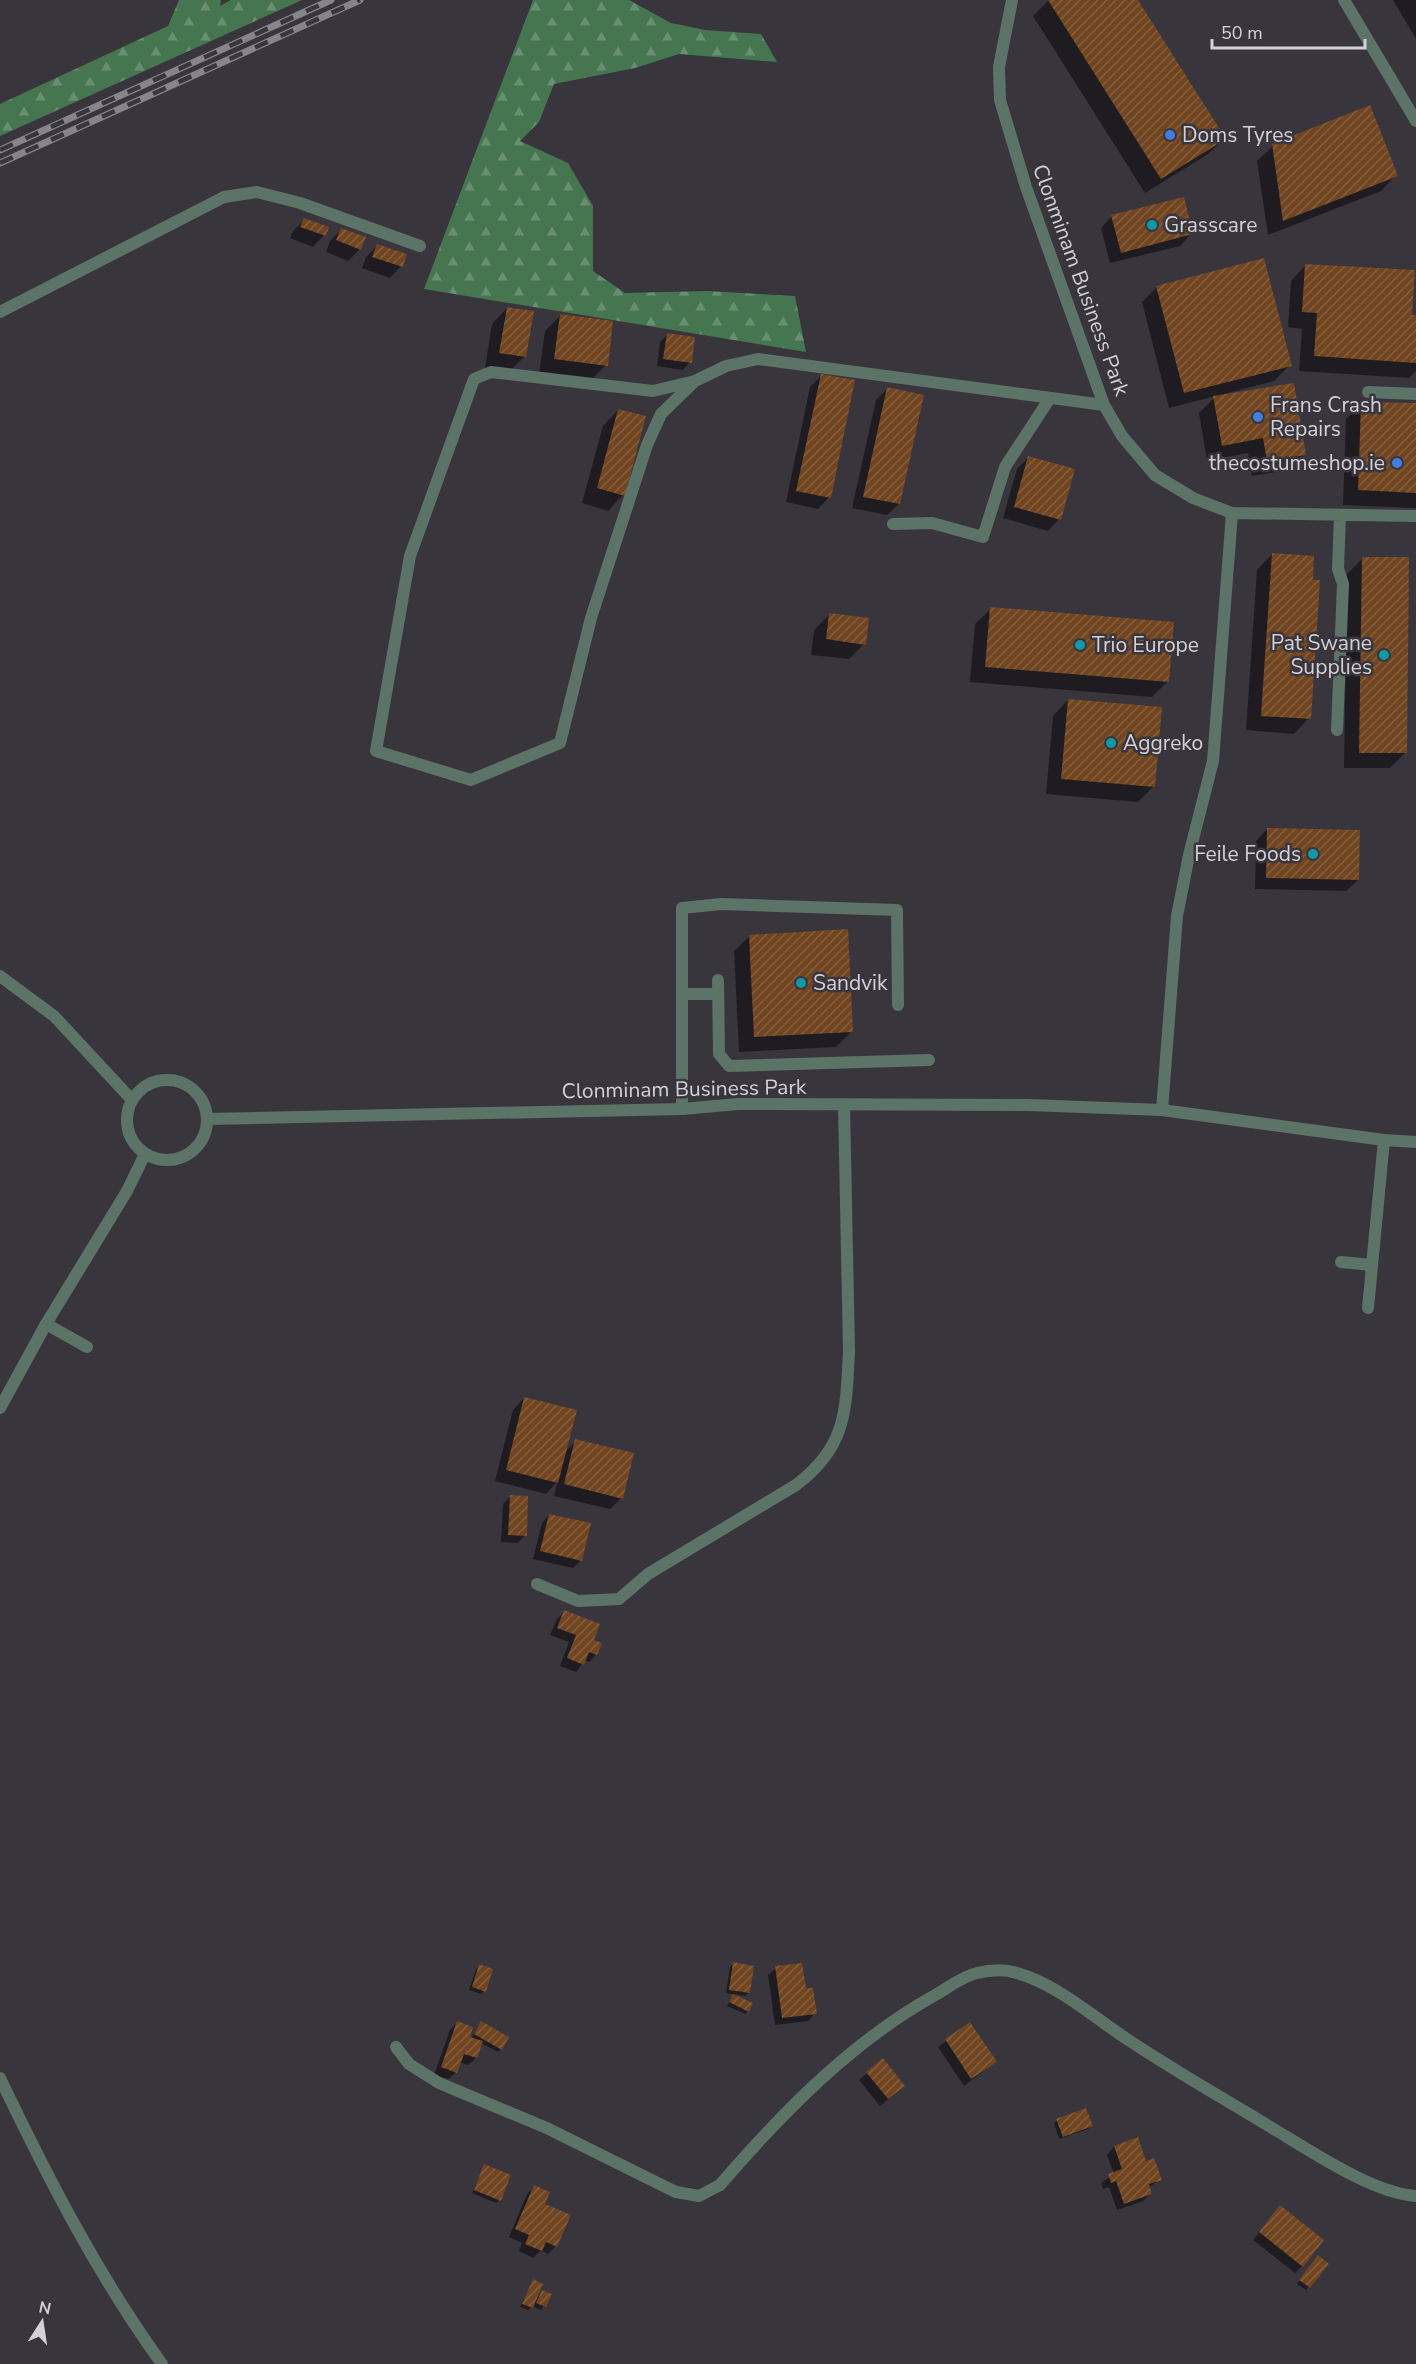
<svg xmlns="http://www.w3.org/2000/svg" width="1416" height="2364" viewBox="0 0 1416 2364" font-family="'Nunito Sans',sans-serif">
	<defs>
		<pattern id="forest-firs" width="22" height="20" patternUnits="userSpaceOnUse" patternTransform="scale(1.5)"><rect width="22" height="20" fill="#467650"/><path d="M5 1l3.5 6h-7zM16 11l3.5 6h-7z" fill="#688f71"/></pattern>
		<pattern id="building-hatch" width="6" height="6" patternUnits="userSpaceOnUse" patternTransform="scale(1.5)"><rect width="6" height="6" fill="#70451f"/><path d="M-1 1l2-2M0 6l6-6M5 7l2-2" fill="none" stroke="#845f3f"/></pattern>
	</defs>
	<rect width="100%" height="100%" fill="#39353d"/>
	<!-- forest -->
	<path fill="url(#forest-firs)" d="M 179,0 L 221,0 L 220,6 L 231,0 L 302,0 L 0,136 L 0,104 L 168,26 Z
		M 533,0 L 629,0 L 671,23 L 705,30 L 761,34 L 777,62 L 679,54 L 635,68 L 554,84 L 539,122 L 520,141 L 568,163 L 593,206 L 593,271 L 625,293 L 707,291 L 795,296 L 806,352 L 424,289 Z"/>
	<!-- shadow -->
	<path fill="#0007" d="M 1049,0 L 1136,0 L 1224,139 L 1208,154 L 1145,193 L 1033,16 Z
		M 1393,0 L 1416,0 L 1416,39 Z
		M 1273,146 L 1396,175 L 1381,191 L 1268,235 L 1257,161 Z
		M 1112,216 L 1191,234 L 1180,246 L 1110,263 L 1101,228 Z
		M 304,220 L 324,235 L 313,247 L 290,238 L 293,231 Z
		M 341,230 L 360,249 L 348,261 L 326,252 L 330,241 Z
		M 378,245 L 401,266 L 390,278 L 362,268 L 366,257 Z
		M 1306,265 L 1411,316 L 1416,317 L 1416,371 L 1409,378 L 1299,371 L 1302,329 L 1288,327 L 1291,281 Z
		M 1157,287 L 1290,365 L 1274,381 L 1224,394 L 1304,454 L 1289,470 L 1252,476 L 1248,453 L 1207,461 L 1199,413 L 1216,396 L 1169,408 L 1142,302 Z
		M 507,308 L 525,356 L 509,372 L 485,368 L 492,324 Z
		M 561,315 L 606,365 L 591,380 L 539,374 L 545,331 Z
		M 667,335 L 690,362 L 683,370 L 657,366 L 660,342 Z
		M 822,375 L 829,497 L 818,509 L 786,502 L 810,387 Z
		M 887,389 L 899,504 L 887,515 L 852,508 L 876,400 Z
		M 1362,404 L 1416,405 L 1416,508 L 1343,505 L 1346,419 Z
		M 618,410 L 623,495 L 608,511 L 582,503 L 603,426 Z
		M 1028,458 L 1059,519 L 1048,531 L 1003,518 L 1017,469 Z
		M 1272,554 L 1309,718 L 1294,734 L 1246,730 L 1257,570 Z
		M 1363,558 L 1405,753 L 1390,768 L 1344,768 L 1347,574 Z
		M 991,609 L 1168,681 L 1152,697 L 970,682 L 975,624 Z
		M 829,615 L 864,644 L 849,659 L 811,655 L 814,630 Z
		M 1068,700 L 1154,786 L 1138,802 L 1046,794 L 1053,716 Z
		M 1267,829 L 1358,880 L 1346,891 L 1255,889 L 1256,841 Z
		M 750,936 L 852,1031 L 836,1047 L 739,1052 L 734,951 Z
		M 524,1398 L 565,1452 L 576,1441 L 621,1498 L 610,1509 L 554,1496 L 557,1482 L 546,1494 L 495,1481 L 513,1410 Z
		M 510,1497 L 525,1535 L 518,1543 L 501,1542 L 503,1504 Z
		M 549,1515 L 581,1560 L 573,1568 L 533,1559 L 542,1523 Z
		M 564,1612 L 592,1641 L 596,1655 L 589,1662 L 585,1660 L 576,1672 L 560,1666 L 569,1642 L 550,1635 L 557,1619 Z
		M 734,1964 L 748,1993 L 745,1996 L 726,1993 L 730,1967 Z
		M 480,1966 L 484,1991 L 481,1994 L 469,1990 L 476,1969 Z
		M 776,1968 L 805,1990 L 815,2013 L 808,2021 L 775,2025 L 768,1975 Z
		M 733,1995 L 748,2011 L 745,2014 L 727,2006 Z
		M 457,2023 L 468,2038 L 471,2039 L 478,2026 L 501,2049 L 498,2052 L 481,2043 L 476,2058 L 468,2065 L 459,2062 L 456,2072 L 449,2079 L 434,2075 L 450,2030 Z
		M 970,2024 L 996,2062 L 964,2086 L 938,2047 Z
		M 883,2060 L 896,2093 L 880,2106 L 859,2080 Z
		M 1057,2120 L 1091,2126 L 1088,2129 L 1059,2139 L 1054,2123 Z
		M 1137,2139 L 1145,2163 L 1160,2179 L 1148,2188 L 1150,2194 L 1143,2201 L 1117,2210 L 1109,2187 L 1103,2189 L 1101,2183 L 1114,2174 L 1107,2155 L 1114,2147 Z
		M 485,2166 L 499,2200 L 496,2203 L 472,2193 Z
		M 534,2187 L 543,2205 L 556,2246 L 548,2254 L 541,2250 L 533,2258 L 519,2251 L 522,2243 L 509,2237 L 527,2194 Z
		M 1273,2215 L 1302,2266 L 1295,2273 L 1253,2240 Z
		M 1315,2260 L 1327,2264 L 1306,2290 L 1297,2284 Z
		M 533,2281 L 535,2299 L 542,2292 L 550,2295 L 541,2310 L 532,2306 L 528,2310 L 520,2307 Z"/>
	<!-- building -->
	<path fill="url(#building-hatch)" d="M 1048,0 L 1138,0 L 1226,139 L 1161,179 Z
		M 1370,105 L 1398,176 L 1283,221 L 1272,144 Z
		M 1184,197 L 1193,234 L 1121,253 L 1111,215 Z
		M 304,218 L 329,227 L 326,236 L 300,227 Z
		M 341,228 L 366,237 L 361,250 L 336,240 Z
		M 377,244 L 407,254 L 403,267 L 372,257 Z
		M 1264,258 L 1292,366 L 1184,393 L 1156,286 Z
		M 1305,264 L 1415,270 L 1412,315 L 1416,315 L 1416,363 L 1314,356 L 1317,313 L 1302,312 Z
		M 507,307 L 534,311 L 526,357 L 499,353 Z
		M 560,314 L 613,321 L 608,366 L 554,359 Z
		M 667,333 L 695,337 L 692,363 L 663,359 Z
		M 821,374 L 855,380 L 831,498 L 796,491 Z
		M 1294,383 L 1306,455 L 1267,461 L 1263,438 L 1222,446 L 1213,396 Z
		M 887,387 L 924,395 L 900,504 L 863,497 Z
		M 1361,402 L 1416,403 L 1416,493 L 1358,490 Z
		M 618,409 L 646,416 L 625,496 L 597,488 Z
		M 1028,456 L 1075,469 L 1061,520 L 1014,507 Z
		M 1272,553 L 1314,556 L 1313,580 L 1320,580 L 1311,719 L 1261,716 Z
		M 1362,557 L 1409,557 L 1407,753 L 1359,753 Z
		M 990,607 L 1174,622 L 1169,682 L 985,667 Z
		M 829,613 L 869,618 L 866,645 L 826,639 Z
		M 1068,699 L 1162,707 L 1155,787 L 1061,779 Z
		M 1267,828 L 1360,830 L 1359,880 L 1266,878 Z
		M 848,929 L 853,1032 L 754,1037 L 749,935 Z
		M 524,1397 L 577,1410 L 558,1483 L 506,1470 Z
		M 575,1439 L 634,1453 L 623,1499 L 564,1484 Z
		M 510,1495 L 528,1496 L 527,1536 L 508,1535 Z
		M 549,1514 L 591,1523 L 582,1561 L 540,1551 Z
		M 564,1610 L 600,1624 L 594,1640 L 602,1643 L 597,1655 L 589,1652 L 584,1665 L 567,1658 L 576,1635 L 557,1628 Z
		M 733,1962 L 754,1966 L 750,1993 L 729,1990 Z
		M 802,1963 L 806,1988 L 813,1988 L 817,2014 L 782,2018 L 775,1966 Z
		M 479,1964 L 493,1969 L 486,1992 L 472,1987 Z
		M 733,1994 L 753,2003 L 749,2012 L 729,2002 Z
		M 457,2021 L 473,2027 L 470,2037 L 483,2041 L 477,2058 L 464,2054 L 457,2073 L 441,2067 Z
		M 481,2021 L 509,2037 L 502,2050 L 474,2034 Z
		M 970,2022 L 997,2062 L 971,2079 L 945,2039 Z
		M 883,2058 L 905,2086 L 888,2099 L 866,2072 Z
		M 1086,2108 L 1093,2126 L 1063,2137 L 1056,2119 Z
		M 1138,2137 L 1146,2161 L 1154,2158 L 1162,2180 L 1149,2184 L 1152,2194 L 1124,2204 L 1116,2181 L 1111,2183 L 1108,2174 L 1122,2169 L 1114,2146 Z
		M 484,2164 L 511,2175 L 501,2201 L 474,2190 Z
		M 534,2185 L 550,2192 L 545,2204 L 571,2215 L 557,2247 L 546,2242 L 542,2251 L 525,2244 L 529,2235 L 515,2229 Z
		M 1280,2205 L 1324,2240 L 1303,2267 L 1259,2232 Z
		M 1318,2255 L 1329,2264 L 1310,2288 L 1299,2280 Z
		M 533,2279 L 543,2284 L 533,2308 L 522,2304 Z
		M 542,2290 L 552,2294 L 546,2307 L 536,2303 Z"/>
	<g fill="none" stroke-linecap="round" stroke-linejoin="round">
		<!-- service -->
		<path stroke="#5c7467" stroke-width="12" d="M 1012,0 L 999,67 L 1000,100 L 1026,187 L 1104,405 L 1122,436 L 1155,475 L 1193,498 L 1232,513 L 1416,516
			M 1344,0 L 1416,121
			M 0,312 L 224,197 L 257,192 L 300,203 L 420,246
			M 695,381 L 653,391 L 491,372 L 474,379 L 410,556 L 376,751 L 471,780 L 560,743 L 591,618 L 647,445 L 661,414 L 695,381 L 726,366 L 758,359 L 1104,405
			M 1368,392 L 1416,394
			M 893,524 L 932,523 L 983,537 L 1005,467 L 1050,398
			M 1337,730 L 1343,584 L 1338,569 L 1340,515
			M 718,980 L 719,1054 L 729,1066 L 929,1060
			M 682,994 L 718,994
			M 682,1109 L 682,908 L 721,904 L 897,910 L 898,1005
			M 1162,1110 L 1177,916 L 1189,855 L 1213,761 L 1232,513
			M 1341,1262 L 1372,1265
			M 1368,1308 L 1384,1140
			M 46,1324 L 87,1347
			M 537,1584 L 578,1601 L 619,1599 L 648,1574 L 796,1485 C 847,1447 846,1410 849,1351 L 844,1105
			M 396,2047 L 409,2064 L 439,2083 L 549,2129 L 676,2192 L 699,2196 L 720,2185"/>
		<!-- minor -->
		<path stroke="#5c7467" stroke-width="12" d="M 0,976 L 54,1016 L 132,1100
			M127 1120a40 40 0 1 1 80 0a40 40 0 1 1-80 0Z
			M 207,1119 L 682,1109 L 738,1104 L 1028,1105 L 1162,1110 L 1384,1140 L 1416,1142
			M 0,1408 L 46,1324 L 127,1191 L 145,1154
			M 0,2078 C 48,2178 97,2274 162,2364
			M 720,2185 C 783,2112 852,2041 937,1994 C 949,1987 963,1976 977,1973 C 990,1970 1004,1969 1017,1973 C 1059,1985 1094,2018 1130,2041 C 1178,2073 1228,2101 1277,2131 C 1314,2153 1373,2193 1416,2196"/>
		<defs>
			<path id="rail" d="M 0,150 L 331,0
				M 0,163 L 360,0"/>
		</defs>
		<!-- rail casing -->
		<use href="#rail" stroke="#88848b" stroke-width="7"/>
		<!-- rail -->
		<use href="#rail" stroke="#39353d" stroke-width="4.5" stroke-dasharray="14" stroke-linecap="butt"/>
	</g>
	<!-- markers -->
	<g fill="#3f7fe0" stroke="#39353d" stroke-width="2">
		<circle cx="1170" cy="135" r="6"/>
		<circle cx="1258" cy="417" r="6"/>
		<circle cx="1397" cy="463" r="6"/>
	</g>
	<g fill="#0f9aa8" stroke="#39353d" stroke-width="2">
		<circle cx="1152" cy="225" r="6"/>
		<circle cx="1080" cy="645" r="6"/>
		<circle cx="1384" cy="655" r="6"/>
		<circle cx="1111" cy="743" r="6"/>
		<circle cx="1313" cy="854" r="6"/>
		<circle cx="801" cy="983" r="6"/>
	</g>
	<g text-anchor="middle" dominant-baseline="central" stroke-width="5" stroke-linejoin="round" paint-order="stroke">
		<!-- poi labels -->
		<g font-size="21" fill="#d4d1d6" stroke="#39353d" text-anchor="start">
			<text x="1182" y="135">Doms Tyres</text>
			<text x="1164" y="225">Grasscare</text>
			<text x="1270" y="405">Frans Crash<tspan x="1270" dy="24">Repairs</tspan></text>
			<text x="1385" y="463" text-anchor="end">thecostumeshop.ie</text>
			<text x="1372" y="643" text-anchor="end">Pat Swane<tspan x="1372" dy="24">Supplies</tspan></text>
			<text x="1092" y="645">Trio Europe</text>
			<text x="1123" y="743">Aggreko</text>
			<text x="1301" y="854" text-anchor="end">Feile Foods</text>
			<text x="813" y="983">Sandvik</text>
		</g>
		<!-- street labels -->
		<g font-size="21" fill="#d4d1d6" stroke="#39353d">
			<text transform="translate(1081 280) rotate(70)">Clonminam Business Park</text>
			<text transform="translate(684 1089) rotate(-1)">Clonminam Business Park</text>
		</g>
	</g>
	<!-- north arrow -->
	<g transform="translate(42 2322) rotate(12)" stroke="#39353d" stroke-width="4.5" paint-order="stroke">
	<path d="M0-4.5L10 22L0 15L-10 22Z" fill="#d4d1d6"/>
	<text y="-9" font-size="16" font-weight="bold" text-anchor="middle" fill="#d4d1d6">N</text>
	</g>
	<!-- scale -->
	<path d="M1212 39v9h153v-9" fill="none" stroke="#d4d1d6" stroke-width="3"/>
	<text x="1221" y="39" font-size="18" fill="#d4d1d6" stroke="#39353d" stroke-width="4.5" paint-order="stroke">50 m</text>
</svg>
